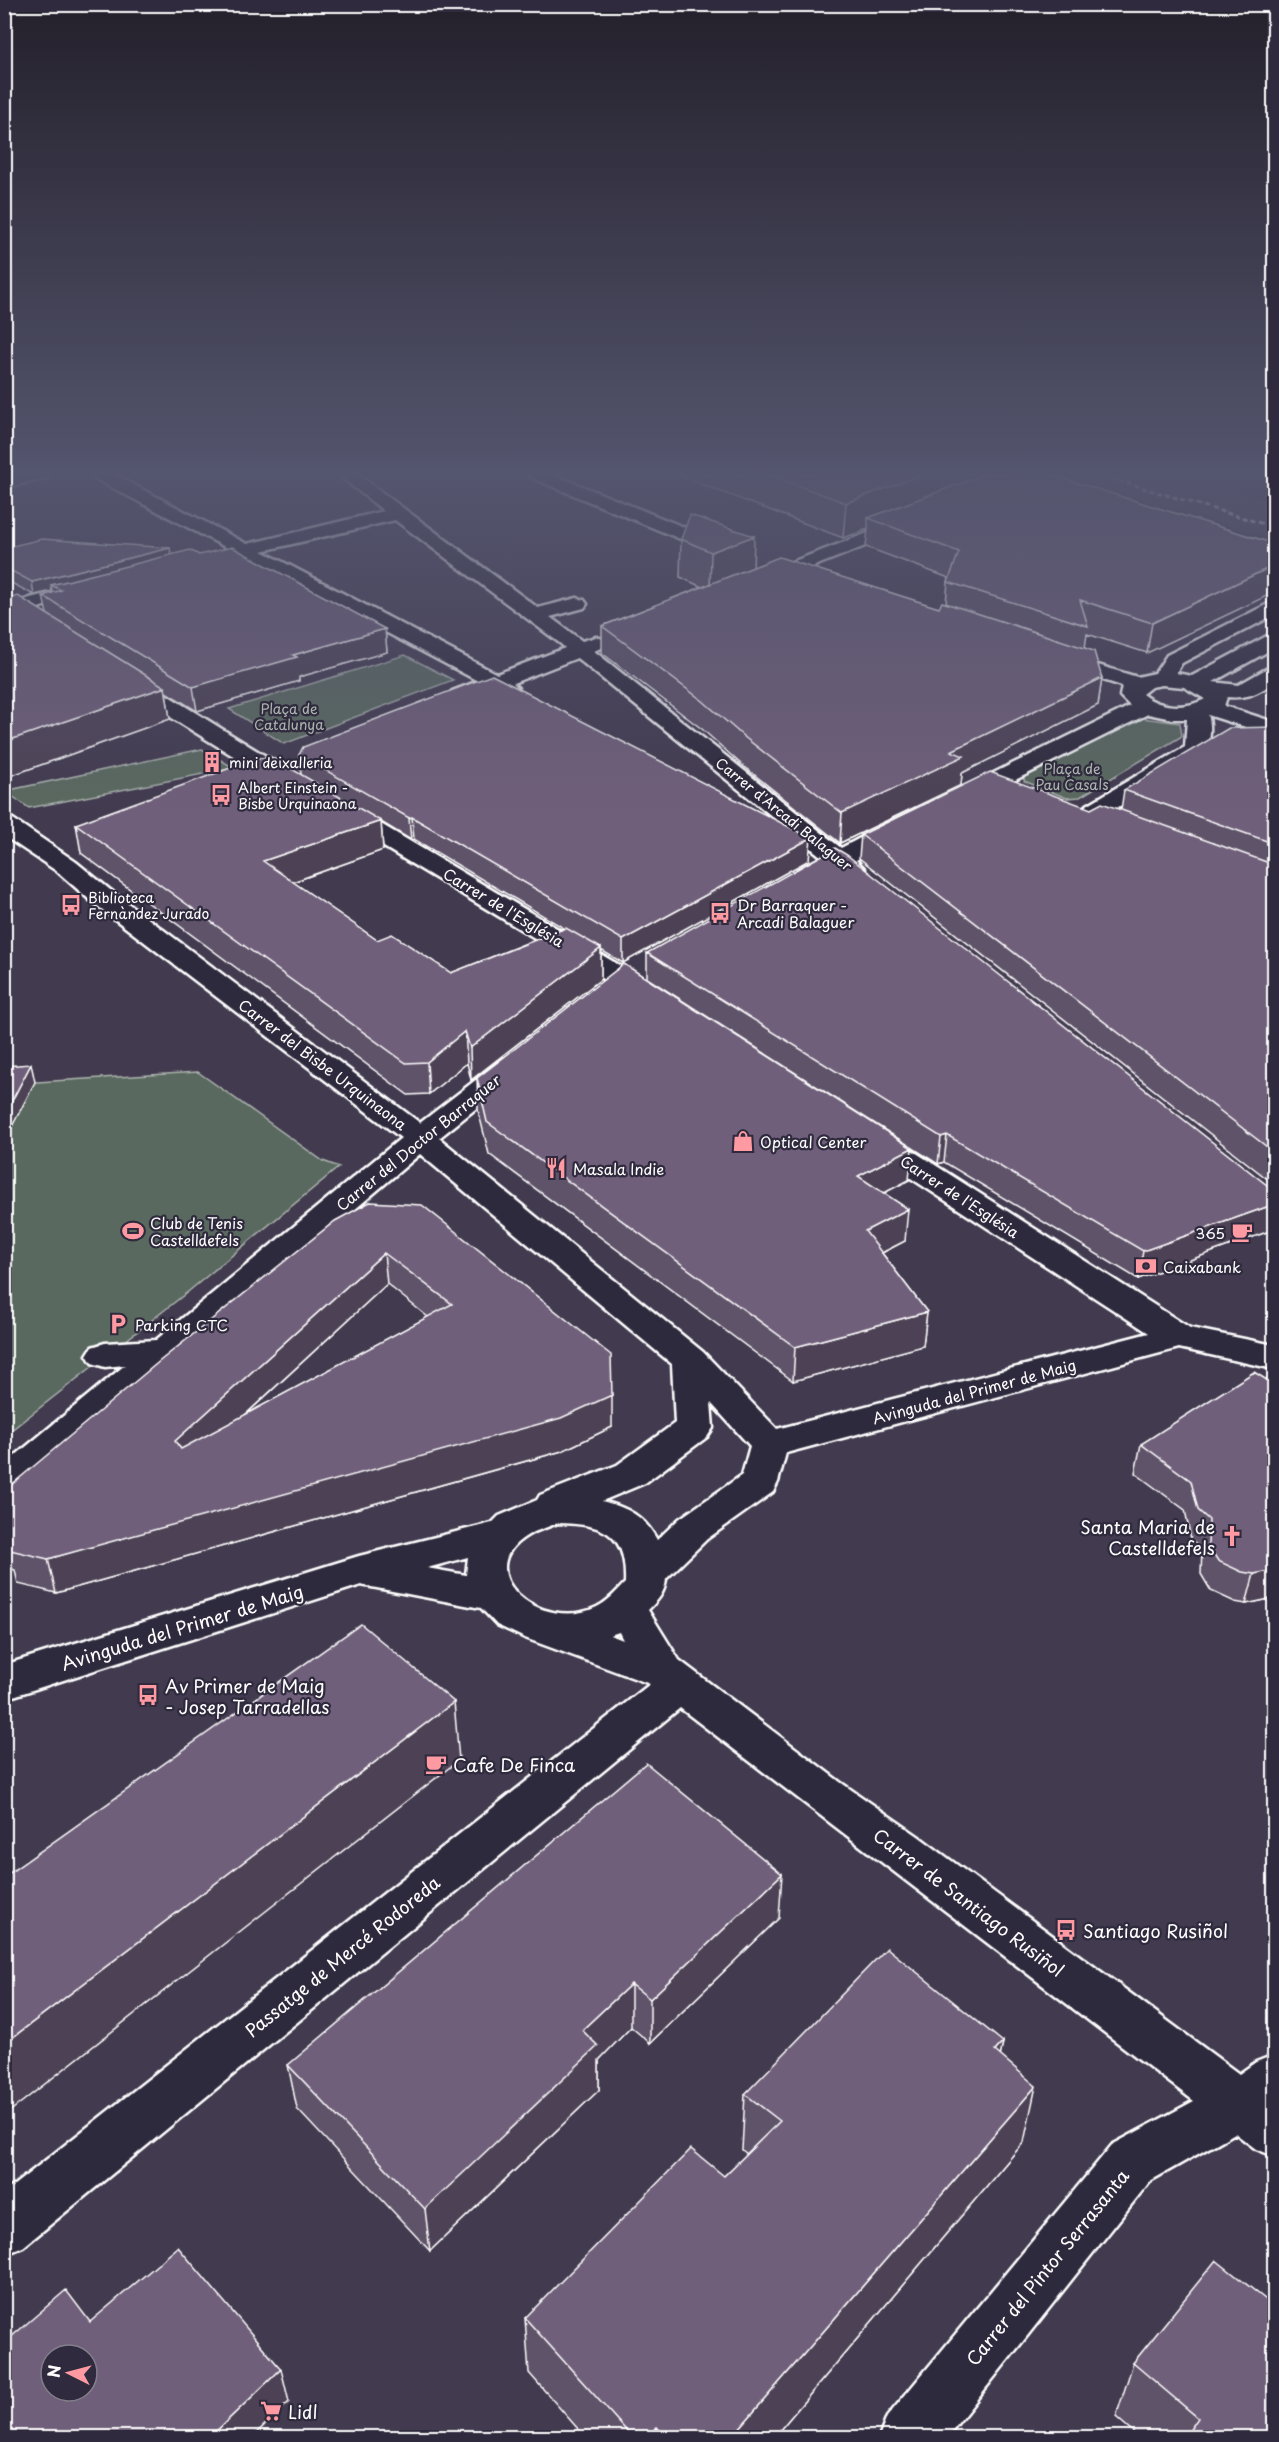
<svg xmlns="http://www.w3.org/2000/svg" width="1279" height="2442" viewBox="0 0 1279 2442" font-family="'Playpen Sans',sans-serif">
	<rect width="100%" height="100%" fill="#423a4f"/>
	<filter id="ink" filterUnits="userSpaceOnUse"><feTurbulence type="fractalNoise" baseFrequency=".0167" numOctaves="2"/><feDisplacementMap in="SourceGraphic" scale="12" xChannelSelector="R" yChannelSelector="G"/><feConvolveMatrix kernelMatrix="1 2 1 2 8 2 1 2 1" color-interpolation-filters="sRGB"/></filter>
	<g filter="url(#ink)">
		<!-- built -->
		<path fill="#50455c" d="M 1058,474 L 1169,474 L 1274,502 L 1274,540 Z"/>
		<!-- green -->
		<path fill="#5a695f" stroke="#acb4af" stroke-width="1.5" d="M 405,655 L 453,680 L 284,744 L 229,709 Z
			M 1141,718 L 1180,723 L 1182,736 L 1080,797 L 1067,798 L 1024,781 L 1024,777 Z
			M 202,749 L 234,768 L 29,808 L 5,791 Z
			M 198,1072 L 323,1161 L 339,1167 L 189,1291 L 5,1435 L 5,1084 Z"/>
		<g fill="none" stroke-linecap="round" stroke-linejoin="round">
			<defs>
				<path id="minor" d="M 20,474 L 49,474 L 46,478 L 4,488 L 4,478 Z
					M 91,474 L 113,474 L 247,544 L 384,511 L 337,474 L 357,474 L 538,608 L 577,598 L 584,600 L 587,604 L 584,608 L 550,617 L 582,641 L 596,637 L 603,639 L 606,643 L 603,647 L 594,651 L 841,848 L 891,822 L 900,820 L 909,822 L 912,827 L 909,832 L 856,860 L 865,869 L 861,874 C 851,877 845,876 837,870 C 824,876 813,884 798,880 L 794,875 L 798,870 L 822,857 L 577,658 L 513,683 L 518,688 L 515,693 L 507,695 L 495,690 C 481,695 467,704 452,701 L 449,696 L 452,691 L 478,681 L 242,556 L 229,556 L 227,552 L 229,549 L 94,478 ZM 395,520 L 561,644 L 565,648 L 497,674 L 262,551 Z
					M 529,474 L 552,474 L 731,546 L 733,550 L 731,554 L 717,554 L 532,478 Z
					M 910,517 L 916,518 L 919,522 L 916,526 L 769,584 L 755,584 L 752,580 L 755,576 Z
					M 87,584 L 94,586 L 97,590 L 94,594 L 44,606 L 4,620 L 4,607 L 30,598 Z
					M 1274,601 L 1274,615 L 1182,663 L 1176,673 L 1192,676 L 1267,636 L 1274,634 L 1274,648 L 1213,682 L 1238,685 L 1266,669 L 1274,668 L 1274,683 C 1256,693 1249,699 1227,697 L 1224,706 L 1274,722 L 1274,736 L 1208,715 C 1212,725 1210,746 1204,755 L 1100,818 L 1091,820 L 1082,818 L 1079,813 L 1082,808 L 1185,747 L 1187,719 L 1172,719 L 1148,714 L 971,802 L 963,804 L 955,802 L 951,797 L 955,792 L 1130,706 L 1120,696 L 1122,686 L 1051,663 L 1047,659 L 1051,655 L 1058,653 L 1065,655 L 1137,677 L 1155,673 L 1167,655 ZM 1162,685 L 1184,687 L 1205,699 C 1185,710 1159,708 1142,694 L 1151,687 Z
					M 130,676 L 138,677 L 301,778 L 305,783 L 301,788 L 293,790 L 285,788 L 122,687 L 119,682 L 122,677 Z
					M 343,805 L 352,807 L 661,990 L 665,996 L 661,1002 L 651,1004 L 641,1002 L 334,817 L 331,812 L 334,807 Z
					M 4,817 L 13,819 L 76,862 L 109,889 L 420,1123 L 503,1059 L 513,1056 L 523,1059 L 528,1065 L 523,1071 L 439,1138 L 703,1352 L 777,1429 L 1149,1333 L 863,1147 L 858,1140 L 863,1133 L 874,1131 L 885,1133 L 1190,1328 L 1274,1345 L 1274,1369 L 1179,1348 L 786,1453 L 778,1482 L 773,1492 L 707,1539 L 666,1579 C 665,1593 657,1601 648,1610 L 679,1660 L 840,1782 L 918,1836 L 1239,2074 L 1256,2062 L 1274,2055 L 1274,2156 L 1256,2149 L 1235,2133 L 1150,2181 L 946,2438 L 879,2438 L 887,2417 L 1112,2145 L 1194,2101 L 680,1708 L 23,2247 L 4,2255 L 4,2193 L 650,1684 L 525,1638 L 497,1625 L 481,1608 L 361,1585 L 4,1699 L 4,1665 L 359,1556 L 492,1523 L 499,1516 L 537,1500 L 540,1495 L 617,1465 L 675,1423 L 672,1364 L 420,1154 L 18,1496 L 4,1499 L 4,1465 L 125,1365 L 105,1367 L 92,1363 L 87,1355 L 92,1347 L 105,1343 L 156,1340 L 401,1138 L 91,901 L 58,872 L 4,836 ZM 711,1403 L 750,1446 L 742,1475 L 679,1519 L 657,1540 C 644,1516 628,1508 602,1501 L 645,1483 L 707,1437 L 713,1428 ZM 558,1523 C 603,1524 627,1532 625,1583 C 617,1591 608,1602 597,1607 C 540,1634 467,1571 528,1535 C 537,1530 548,1527 558,1523 ZM 468,1557 L 466,1575 L 427,1568 ZM 619,1632 L 623,1640 L 610,1635 Z"/>
			</defs>
			<!-- minor casing -->
			<use href="#minor" stroke="#fff" stroke-width="5"/>
			<!-- minor -->
			<use href="#minor" fill="#2f2a3d" fill-rule="evenodd"/>
			<!-- rail -->
			<path stroke="#fff" stroke-width="3" stroke-dasharray="5 3" stroke-linecap="butt" d="M 1096,474 L 1274,527"/>
		</g>
		<!-- wall -->
		<path fill="#5f5269" stroke="#fff" stroke-width="1.5" fill-rule="evenodd" d="M 674,474 L 1048,474 L 1275,544 L 1147,653 L 1087,634 L 1085,648 L 1102,678 L 1098,705 L 962,773 L 961,785 L 840,843 L 742,765 L 702,729 L 602,653 L 602,626 L 702,587 L 680,577 L 681,539 L 753,567 L 939,608 L 946,603 L 948,582 L 949,578 L 866,547 L 868,529 L 843,538 Z
			M 4,548 L 170,548 L 171,555 L 199,555 L 385,629 L 387,652 L 299,677 L 299,681 L 197,711 L 166,692 L 170,719 L 4,778 L 4,600 L 47,614 L 43,596 L 53,593 L 52,591 L 34,595 L 4,579 Z
			M 1275,727 L 1275,1185 L 859,858 L 861,835 L 1091,809 L 1121,810 L 1124,790 Z
			M 299,755 L 809,860 L 623,963 L 601,950 L 601,979 L 471,1080 L 467,1063 L 429,1094 L 408,1095 L 81,853 L 76,824 L 301,774 ZM 381,822 L 411,840 L 414,839 L 564,928 L 451,973 L 377,940 L 293,882 L 383,850 Z
			M 647,953 L 1267,1185 L 1275,1186 L 1275,1229 L 1138,1279 L 944,1162 L 938,1164 L 647,978 Z
			M 477,1078 L 909,1180 L 884,1193 L 905,1241 L 882,1253 L 927,1312 L 923,1346 L 793,1381 L 489,1154 L 478,1110 Z
			M 370,1202 L 612,1427 L 562,1451 L 56,1593 L 18,1584 L 15,1570 L 4,1566 L 4,1491 ZM 387,1284 L 428,1317 L 245,1415 Z
			M 1275,1385 L 1275,1599 L 1274,1598 L 1246,1604 L 1235,1602 L 1211,1591 L 1201,1574 L 1202,1549 L 1191,1539 L 1185,1510 L 1135,1473 L 1141,1444 Z
			M 779,1918 L 650,2043 L 631,2027 L 599,2060 L 599,2090 L 430,2251 L 297,2109 L 288,2065 Z
			M 1003,2042 L 1000,2056 L 1024,2142 L 773,2438 L 586,2438 L 529,2373 L 525,2318 L 724,2176 L 747,2154 L 742,2150 L 745,2094 Z
			M 1133,2363 L 1275,2438 L 1140,2438 L 1116,2417 Z"/>
		<!-- shaded-wall -->
		<path fill="#4e4255" stroke="#fff" stroke-width="1.5" d="M 924,474 L 985,474 L 868,518 L 868,529 L 843,538 L 846,503 Z
			M 754,536 L 753,574 L 710,590 L 711,552 Z
			M 170,548 L 172,561 L 51,585 L 52,591 L 34,595 L 32,582 Z
			M 1275,565 L 1275,592 L 1147,653 L 1152,623 Z
			M 385,629 L 387,652 L 299,677 L 299,681 L 197,711 L 193,687 L 293,655 Z
			M 1102,678 L 1098,705 L 962,773 L 961,785 L 840,843 L 842,813 L 951,751 Z
			M 165,687 L 170,719 L 4,778 L 4,742 Z
			M 412,817 L 414,839 L 411,840 L 409,818 Z
			M 381,821 L 383,850 L 267,891 L 263,861 Z
			M 811,838 L 809,860 L 623,963 L 623,940 Z
			M 601,948 L 601,979 L 471,1080 L 470,1048 Z
			M 465,1031 L 467,1063 L 429,1094 L 427,1062 Z
			M 31,1064 L 35,1082 L 4,1142 L 4,1116 Z
			M 947,1135 L 944,1162 L 938,1164 L 941,1137 Z
			M 912,1148 L 909,1180 L 855,1208 L 858,1176 Z
			M 1275,1204 L 1275,1229 L 1138,1279 L 1143,1251 Z
			M 908,1209 L 905,1241 L 862,1263 L 865,1231 Z
			M 384,1253 L 387,1284 L 181,1474 L 175,1441 Z
			M 927,1312 L 923,1346 L 793,1381 L 795,1347 Z
			M 612,1395 L 612,1427 L 562,1451 L 56,1593 L 48,1559 Z
			M 1275,1570 L 1275,1594 L 1274,1598 L 1246,1604 L 1254,1574 Z
			M 454,1702 L 459,1760 L 4,2116 L 4,2044 Z
			M 782,1874 L 779,1918 L 650,2043 L 650,1999 Z
			M 631,1984 L 631,2027 L 599,2060 L 599,2090 L 430,2251 L 425,2209 L 582,2030 Z
			M 1003,2042 L 992,2099 L 995,2051 Z
			M 1036,2086 L 1024,2142 L 773,2438 L 731,2438 Z
			M 281,2369 L 289,2402 L 251,2438 L 209,2438 Z
			M 657,2427 L 657,2438 L 648,2438 Z"/>
		<!-- building -->
		<path fill="#6f5f7a" stroke="#fff" stroke-width="1.5" fill-rule="evenodd" d="M 766,474 L 924,474 L 846,503 Z
			M 986,474 L 1048,474 L 1275,544 L 1275,565 L 1152,623 L 1080,600 L 1088,626 L 948,582 L 959,552 L 868,518 Z
			M 690,515 L 754,536 L 711,552 L 681,539 Z
			M 42,539 L 170,548 L 32,582 L 4,567 L 4,548 Z
			M 232,547 L 385,629 L 293,655 L 297,657 L 193,687 L 43,596 L 61,590 L 51,585 L 190,550 L 199,555 Z
			M 779,557 L 939,608 L 942,602 L 1094,651 L 1102,678 L 951,751 L 964,756 L 842,813 L 743,736 L 703,701 L 602,626 Z
			M 18,596 L 165,687 L 4,742 L 4,600 Z
			M 492,675 L 811,838 L 623,940 L 412,817 L 409,818 L 299,755 L 303,747 Z
			M 1275,727 L 1275,844 L 1124,790 L 1229,728 Z
			M 271,757 L 381,821 L 263,861 L 377,940 L 392,934 L 451,973 L 566,928 L 601,948 L 470,1048 L 465,1031 L 427,1062 L 406,1063 L 76,824 L 258,758 Z
			M 990,772 L 1091,809 L 1102,803 L 1275,865 L 1275,1153 L 861,835 Z
			M 835,848 L 847,855 L 1267,1185 L 1275,1186 L 1275,1204 L 1143,1251 L 947,1135 L 941,1137 L 647,953 Z
			M 624,964 L 912,1148 L 858,1176 L 908,1209 L 865,1231 L 927,1312 L 795,1347 L 487,1122 L 477,1078 Z
			M 31,1064 L 4,1116 L 4,1066 Z
			M 370,1202 L 422,1205 L 611,1355 L 612,1395 L 561,1418 L 48,1559 L 10,1550 L 10,1538 L 4,1536 L 4,1491 L 161,1360 L 335,1221 ZM 384,1253 L 452,1304 L 181,1449 L 175,1441 Z
			M 1254,1372 L 1275,1385 L 1275,1570 L 1254,1574 L 1242,1572 L 1218,1561 L 1208,1545 L 1209,1520 L 1198,1510 L 1191,1481 L 1141,1444 Z
			M 361,1624 L 454,1702 L 4,2044 L 4,1877 Z
			M 646,1763 L 782,1874 L 650,1999 L 631,1984 L 582,2030 L 598,2046 L 425,2209 L 288,2065 Z
			M 887,1948 L 1003,2042 L 995,2051 L 1036,2086 L 731,2438 L 667,2438 L 657,2427 L 648,2438 L 633,2438 L 525,2318 L 691,2149 L 724,2176 L 780,2121 L 745,2094 Z
			M 178,2247 L 281,2369 L 209,2438 L 4,2438 L 4,2343 L 66,2290 L 90,2322 ZM 51,2355 L 87,2355 L 87,2391 L 51,2391 Z
			M 1216,2260 L 1275,2307 L 1275,2438 L 1184,2438 L 1198,2418 L 1133,2363 Z"/>
	</g>
	<!-- sky -->
	<linearGradient id="sky" x2="0" y2="1"><stop stop-color="#24202b"/><stop offset="0.58" stop-color="#54556e"/><stop offset="1" stop-color="#54556e" stop-opacity="0"/></linearGradient>
	<rect width="1279" height="816" fill="url(#sky)"/>
	<!-- icons -->
	<defs>
		<symbol id="building-bare" viewBox="-9 -9 18 18"><path d="M-4-6H4V6H1V3H-1V6H-4ZM-2.5-4.3h1.7v1.8h-1.7ZM.8-4.3h1.7v1.8H.8ZM-2.5-1h1.7V.8h-1.7ZM.8-1h1.7V.8H.8Z" fill="#ff9aa2" stroke="#2f2a3d" stroke-width="2.5" paint-order="stroke"/></symbol>
		<symbol id="bus-bare" viewBox="-9 -9 18 18"><path d="M-5-6H5V4H4V6H2V4H-2V6H-4V4H-5ZM-3.5-4V0h7V-4ZM-3.5 1.2v1.5H-2V1.2ZM2 1.2v1.5H3.5V1.2Z" fill="#ff9aa2" stroke="#2f2a3d" stroke-width="2.5" paint-order="stroke"/></symbol>
		<symbol id="shop-bare" viewBox="-9 -9 18 18"><path d="M-5-2.5h2.3a2.7 3.5 0 0 1 5.4 0H5L5.5 6h-11ZM-1.5-2.5h3a1.5 2.3 0 0 0-3 0Z" fill="#ff9aa2" stroke="#2f2a3d" stroke-width="2.5" paint-order="stroke"/></symbol>
		<symbol id="restaurant-bare" viewBox="-9 -9 18 18"><path d="M-5-6h1v4h1v-4h1v4h1v-4h1v5L-1.5 .5V6h-2V.5L-5-1ZM5-6V6H3V1.5H1.5Q1.5-4 5-6Z" fill="#ff9aa2" stroke="#2f2a3d" stroke-width="2.5" paint-order="stroke"/></symbol>
		<symbol id="stadium-bare" viewBox="-9 -9 18 18"><path d="M0-5a6.5 5 0 1 0 0 10a6.5 5 0 1 0 0-10ZM-3.5-1.8h7v3.6h-7Z" fill="#ff9aa2" stroke="#2f2a3d" stroke-width="2.5" paint-order="stroke"/></symbol>
		<symbol id="cafe-bare" viewBox="-9 -9 18 18"><path d="M-5.5-4.5H6V0H3Q3 3.5 0 3.5H-2.5Q-5.5 3.5-5.5 0ZM3-3.2v2h1.7v-2ZM-6 4.5H4V6H-6Z" fill="#ff9aa2" stroke="#2f2a3d" stroke-width="2.5" paint-order="stroke"/></symbol>
		<symbol id="bank-bare" viewBox="-9 -9 18 18"><path d="M-6-4H6V4H-6ZM0-2.3a2.3 2.3 0 1 0 0 4.6a2.3 2.3 0 1 0 0-4.6Z" fill="#ff9aa2" stroke="#2f2a3d" stroke-width="2.5" paint-order="stroke"/></symbol>
		<symbol id="parking-bare" viewBox="-9 -9 18 18"><path d="M-3.5-5.5H1a3.5 3.5 0 0 1 0 7H-1V5.5H-3.5ZM-1-3.4V-.6H.8a1.4 1.4 0 0 0 0-2.8Z" fill="#ff9aa2" stroke="#2f2a3d" stroke-width="2.5" paint-order="stroke"/></symbol>
		<symbol id="church-bare" viewBox="-9 -9 18 18"><path d="M-1.2-6h2.4v3.5h3.3v2.4h-3.3V6h-2.4V-.1h-3.3v-2.4h3.3Z" fill="#ff9aa2" stroke="#2f2a3d" stroke-width="2.5" paint-order="stroke"/></symbol>
		<symbol id="supermarket-bare" viewBox="-9 -9 18 18"><path d="M-6-5.5h2.5l.6 2H6L4.5 2H-2.5L-4.4-4H-6ZM-1.5 3.2a1.3 1.3 0 1 0 .1 0ZM3 3.2a1.3 1.3 0 1 0 .1 0Z" fill="#ff9aa2" stroke="#2f2a3d" stroke-width="2.5" paint-order="stroke"/></symbol>
	</defs>
	<g fill-rule="evenodd">
		<use href="#building-bare" x="197" y="747" width="30" height="30"/>
		<use href="#bus-bare" x="206" y="780" width="30" height="30"/>
		<use href="#bus-bare" x="56" y="890" width="30" height="30"/>
		<use href="#bus-bare" x="705" y="898" width="30" height="30"/>
		<use href="#shop-bare" x="728" y="1126" width="30" height="30"/>
		<use href="#restaurant-bare" x="541" y="1153" width="30" height="30"/>
		<use href="#stadium-bare" x="118" y="1216" width="30" height="30"/>
		<use href="#cafe-bare" x="1227" y="1217" width="30" height="30"/>
		<use href="#bank-bare" x="1131" y="1251" width="30" height="30"/>
		<use href="#parking-bare" x="103" y="1309" width="30" height="30"/>
		<use href="#church-bare" x="1217" y="1521" width="30" height="30"/>
		<use href="#bus-bare" x="133" y="1680" width="30" height="30"/>
		<use href="#cafe-bare" x="421" y="1749" width="30" height="30"/>
		<use href="#bus-bare" x="1051" y="1915" width="30" height="30"/>
		<use href="#supermarket-bare" x="256" y="2396" width="30" height="30"/>
	</g>
	<g text-anchor="middle" dominant-baseline="central" stroke-width="4.5" stroke-linejoin="round" paint-order="stroke">
		<!-- far-park labels -->
		<g font-size="14" fill="#acb4af" stroke="#2f2a3d">
			<text x="289" y="708">Plaça de<tspan x="289" dy="16">Catalunya</tspan></text>
			<text x="1072" y="768">Plaça de<tspan x="1072" dy="16">Pau Casals</tspan></text>
		</g>
		<!-- far-poi labels -->
		<g font-size="14" fill="#fff" stroke="#2f2a3d" text-anchor="start">
			<text x="229" y="762">mini deixalleria</text>
			<text x="238" y="787">Albert Einstein -<tspan x="238" dy="16">Bisbe Urquinaona</tspan></text>
			<text x="88" y="897">Biblioteca<tspan x="88" dy="16">Fernàndez Jurado</tspan></text>
		</g>
		<!-- far-street labels -->
		<g font-size="14" fill="#fff" stroke="#2f2a3d">
			<text transform="translate(784 814) rotate(39)">Carrer d'Arcadi Balaguer</text>
		</g>
		<!-- poi labels -->
		<g font-size="15" fill="#fff" stroke="#2f2a3d" text-anchor="start">
			<text x="737" y="904">Dr Barraquer -<tspan x="737" dy="17">Arcadi Balaguer</tspan></text>
			<text x="760" y="1141">Optical Center</text>
			<text x="573" y="1168">Masala Indie</text>
			<text x="150" y="1222">Club de Tenis<tspan x="150" dy="17">Castelldefels</tspan></text>
			<text x="1225" y="1232" text-anchor="end">365</text>
			<text x="1163" y="1266">Caixabank</text>
			<text x="135" y="1324">Parking CTC</text>
		</g>
		<!-- street labels -->
		<g font-size="15" fill="#fff" stroke="#2f2a3d">
			<text transform="translate(504 907) rotate(31)">Carrer de l'Església</text>
			<text transform="translate(323 1064) rotate(37)">Carrer del Bisbe Urquinaona</text>
			<text transform="translate(418 1142) rotate(-39)">Carrer del Doctor Barraquer</text>
			<text transform="translate(960 1196) rotate(33)">Carrer de l'Església</text>
			<text transform="translate(974 1391) rotate(-15)">Avinguda del Primer de Maig</text>
		</g>
		<!-- near-poi labels -->
		<g font-size="18" fill="#fff" stroke="#2f2a3d" text-anchor="start">
			<text x="1215" y="1526" text-anchor="end">Santa Maria de<tspan x="1215" dy="21">Castelldefels</tspan></text>
			<text x="165" y="1685">Av Primer de Maig<tspan x="165" dy="21">- Josep Tarradellas</tspan></text>
			<text x="453" y="1764">Cafe De Finca</text>
			<text x="1083" y="1930">Santiago Rusiñol</text>
			<text x="288" y="2411">Lidl</text>
		</g>
		<!-- near-street labels -->
		<g font-size="18" fill="#fff" stroke="#2f2a3d">
			<text transform="translate(182 1627) rotate(-17)">Avinguda del Primer de Maig</text>
			<text transform="translate(969 1902) rotate(37)">Carrer de Santiago Rusiñol</text>
			<text transform="translate(342 1956) rotate(-39)">Passatge de Mercé Rodoreda</text>
			<text transform="translate(1047 2267) rotate(-51)">Carrer del Pintor Serrasanta</text>
		</g>
	</g>
	<!-- margin -->
	<rect width="1279" height="2442" fill="none" stroke="#2f2a3d" stroke-width="24"/>
	<rect x="12" y="12" width="1255" height="2418" fill="none" stroke="#fff" stroke-width="2" filter="url(#ink)"/>
	<!-- north arrow -->
	<g transform="translate(69 2373) rotate(276)"><circle r="28" fill="#2f2a3d" stroke="#827f8b" stroke-width="1.5"/>
	<path d="M0-4.5L10 22L0 15L-10 22Z" fill="#ff9aa2"/>
	<text y="-9" font-size="16" font-weight="bold" text-anchor="middle" fill="#ffffff">N</text>
	</g>
</svg>
